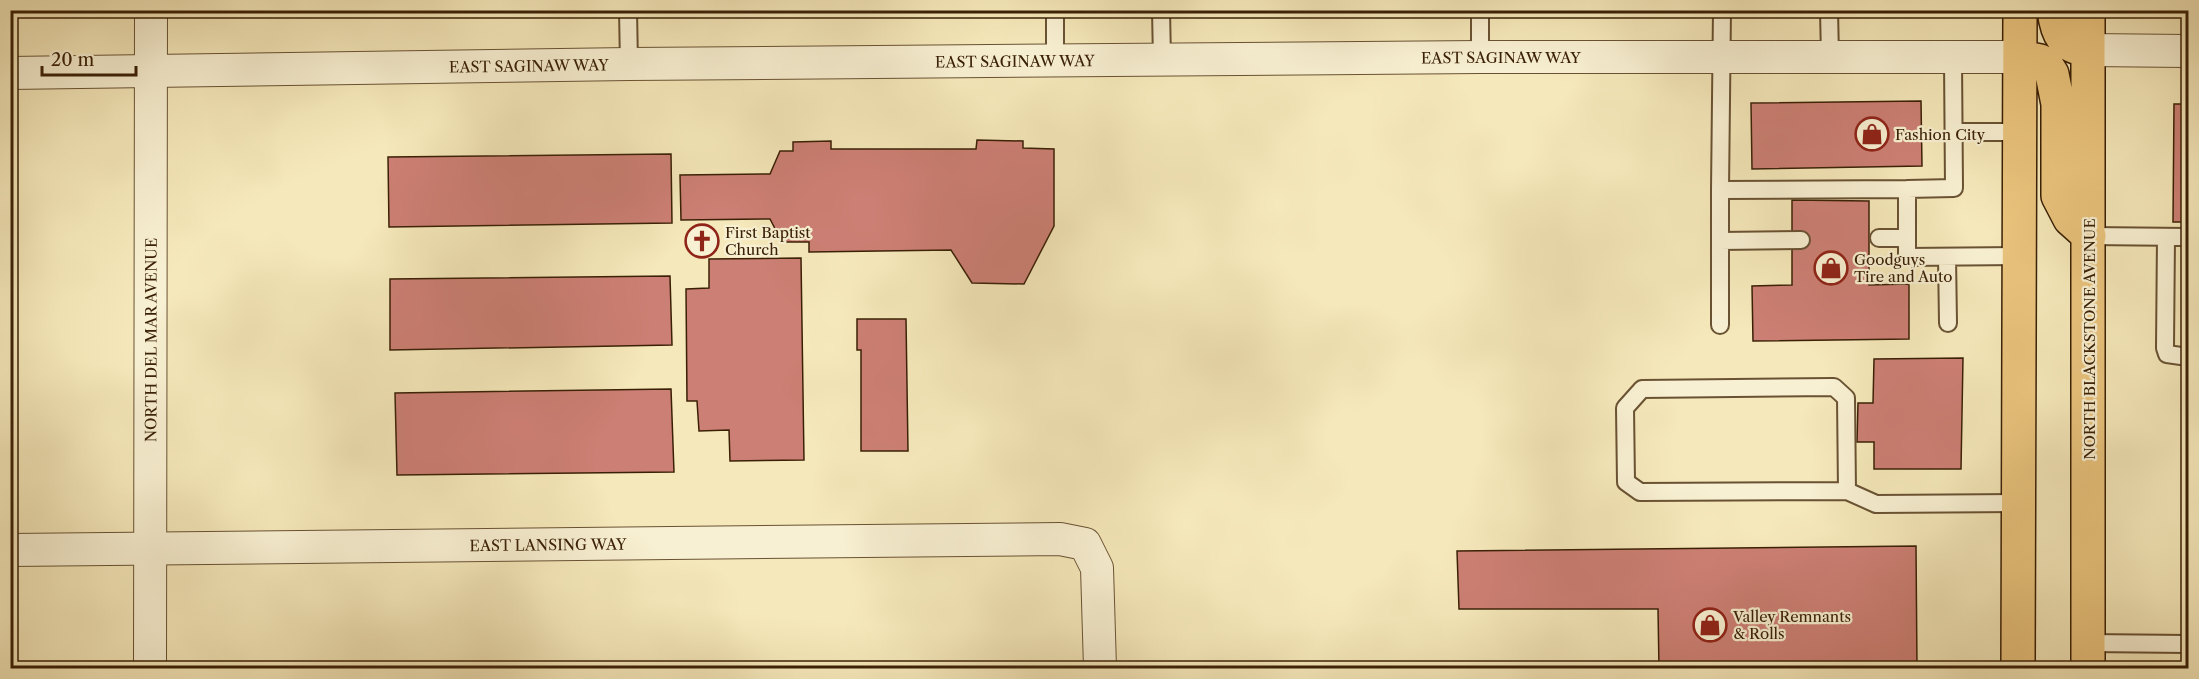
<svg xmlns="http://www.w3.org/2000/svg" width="2199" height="679" viewBox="0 0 2199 679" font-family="'Libre Caslon Text',serif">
	<rect width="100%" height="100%" fill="#f5e8ba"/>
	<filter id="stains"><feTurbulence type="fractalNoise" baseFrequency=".00333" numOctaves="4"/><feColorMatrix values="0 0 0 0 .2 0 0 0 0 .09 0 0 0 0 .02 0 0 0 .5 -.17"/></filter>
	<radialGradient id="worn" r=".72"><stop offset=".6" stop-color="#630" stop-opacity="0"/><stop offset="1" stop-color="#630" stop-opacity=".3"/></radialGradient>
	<!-- building -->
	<path fill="#cc7f74" stroke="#3a2006" stroke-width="1.5" d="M 1921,101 L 1922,166 L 1752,169 L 1751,103 Z
		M 2174,104 L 2188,104 L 2188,222 L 2173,222 Z
		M 977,140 L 1023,141 L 1023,148 L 1054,149 L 1054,226 L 1024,284 L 972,283 L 951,250 L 809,252 L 809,242 L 782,242 L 770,219 L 681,220 L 680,175 L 770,174 L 780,151 L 793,151 L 793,142 L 831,141 L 831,149 L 976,149 Z
		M 671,154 L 672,223 L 389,227 L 388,157 Z
		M 1792,200 L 1869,201 L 1869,285 L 1909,284 L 1909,339 L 1753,341 L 1752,286 L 1792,285 Z
		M 801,258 L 804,460 L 730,461 L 729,430 L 699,431 L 697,401 L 687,401 L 686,289 L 709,288 L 709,259 Z
		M 670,276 L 672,345 L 390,350 L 390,279 Z
		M 857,319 L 906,319 L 908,451 L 861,451 L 861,350 L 857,350 Z
		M 1963,358 L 1961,469 L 1874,469 L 1874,442 L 1857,442 L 1858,403 L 1873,403 L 1874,359 Z
		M 671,389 L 674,472 L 397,475 L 395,393 Z
		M 1916,546 L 1917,668 L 1659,668 L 1658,609 L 1459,609 L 1457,551 Z"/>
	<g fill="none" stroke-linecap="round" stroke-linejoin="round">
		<defs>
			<path id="lane" d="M 628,10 L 629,64
				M 1055,10 L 1055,61
				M 1161,10 L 1162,60
				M 1829,10 L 1830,57
				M 1480,57 L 1480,10
				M 1954,132 L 2019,132
				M 1907,189 L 1954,188 L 1953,59
				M 1720,190 L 1722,10
				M 2089,236 L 2188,237
				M 2166,237 L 2165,348 L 2167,354 L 2188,357
				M 1879,238 L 1907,238
				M 1720,241 L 1801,240
				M 1947,257 L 1948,323
				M 1720,325 L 1720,190 L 1907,189 L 1907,257 L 2019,256
				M 1847,491 L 1640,492 L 1626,482 L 1625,408 L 1642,389 L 1834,387 L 1846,398 L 1847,491 L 1876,504 L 2018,503
				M 2088,643 L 2188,644"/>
			<g id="street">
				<path d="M 2088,50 L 2188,51"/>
				<path id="s1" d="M 10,73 L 629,64 L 1480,57 L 2020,57"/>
				<path id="s2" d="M 10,550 L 1060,539 L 1085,544 L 1097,568 L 1100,668"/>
				<path id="s3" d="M 150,668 L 151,10"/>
			</g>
			<path id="primary" d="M 2054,10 C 2057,34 2063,47 2088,50
				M 2020,57 L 2040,61 L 2047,66 L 2052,74 L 2058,104 L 2058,196 L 2070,219 L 2089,236
				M 2018,668 L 2020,10
				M 2088,668 L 2088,10"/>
		</defs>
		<!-- lane casing -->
		<use href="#lane" stroke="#695233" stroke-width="20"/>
		<!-- street casing -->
		<use href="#street" stroke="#695233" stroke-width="34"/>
		<!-- primary casing -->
		<use href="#primary" stroke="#3a2006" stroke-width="36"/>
		<!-- lane -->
		<use href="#lane" stroke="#f8f0d2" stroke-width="16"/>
		<!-- street -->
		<use href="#street" stroke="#f8f0d2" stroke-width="32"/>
		<!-- primary -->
		<use href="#primary" stroke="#eac47d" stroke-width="33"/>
	</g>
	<!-- icons -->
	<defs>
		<symbol id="shop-ring" viewBox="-11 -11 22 22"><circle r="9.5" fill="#f8f0d2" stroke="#8f2418" stroke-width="1.5"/><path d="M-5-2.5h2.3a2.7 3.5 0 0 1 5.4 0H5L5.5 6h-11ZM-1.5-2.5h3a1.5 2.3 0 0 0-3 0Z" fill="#8f2418"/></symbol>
		<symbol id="church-ring" viewBox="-11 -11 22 22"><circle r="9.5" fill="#f8f0d2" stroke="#8f2418" stroke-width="1.5"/><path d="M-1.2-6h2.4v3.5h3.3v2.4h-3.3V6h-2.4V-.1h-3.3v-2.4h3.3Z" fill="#8f2418"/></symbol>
	</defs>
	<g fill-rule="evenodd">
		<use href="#shop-ring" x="1853" y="115" width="38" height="38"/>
		<use href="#church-ring" x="683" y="222" width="38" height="38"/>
		<use href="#shop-ring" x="1812" y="249" width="38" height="38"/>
		<use href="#shop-ring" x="1691" y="606" width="38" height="38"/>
	</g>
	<g text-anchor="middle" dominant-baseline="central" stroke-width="4.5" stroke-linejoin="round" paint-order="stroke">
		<!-- street labels -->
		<g font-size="15" fill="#3a2006" stroke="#f8f0d2">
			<text stroke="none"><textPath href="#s1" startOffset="1491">EAST SAGINAW WAY</textPath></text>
			<text stroke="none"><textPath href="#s1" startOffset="1005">EAST SAGINAW WAY</textPath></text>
			<text stroke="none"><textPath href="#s1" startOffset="519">EAST SAGINAW WAY</textPath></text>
			<text transform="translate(2089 339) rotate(-90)">NORTH BLACKSTONE AVENUE</text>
			<text stroke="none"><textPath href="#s3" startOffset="328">NORTH DEL MAR AVENUE</textPath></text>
			<text stroke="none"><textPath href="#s2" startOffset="538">EAST LANSING WAY</textPath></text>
		</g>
		<!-- poi labels -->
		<g font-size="15" fill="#3a2006" stroke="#f8f0d2" text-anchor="start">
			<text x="1895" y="134">Fashion City</text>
			<text x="725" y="232">First Baptist<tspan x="725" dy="17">Church</tspan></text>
			<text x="1854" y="259">Goodguys<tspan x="1854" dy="17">Tire and Auto</tspan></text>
			<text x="1733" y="616">Valley Remnants<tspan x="1733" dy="17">&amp; Rolls</tspan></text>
		</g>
	</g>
	<!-- margin -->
	<rect width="2199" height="679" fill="none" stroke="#f5e8ba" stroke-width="36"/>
	<rect x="12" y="12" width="2175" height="655" fill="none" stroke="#3a2006" stroke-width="3"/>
	<rect x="18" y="18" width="2163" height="643" fill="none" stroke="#3a2006" stroke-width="1.5"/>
	<!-- scale -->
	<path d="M42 66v9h94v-9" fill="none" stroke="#3a2006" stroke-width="3"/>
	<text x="51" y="66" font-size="18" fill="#3a2006" stroke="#f8f0d2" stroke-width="4.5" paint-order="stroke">20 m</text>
	<rect width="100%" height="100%" filter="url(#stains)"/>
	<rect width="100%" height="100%" fill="url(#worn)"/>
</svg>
